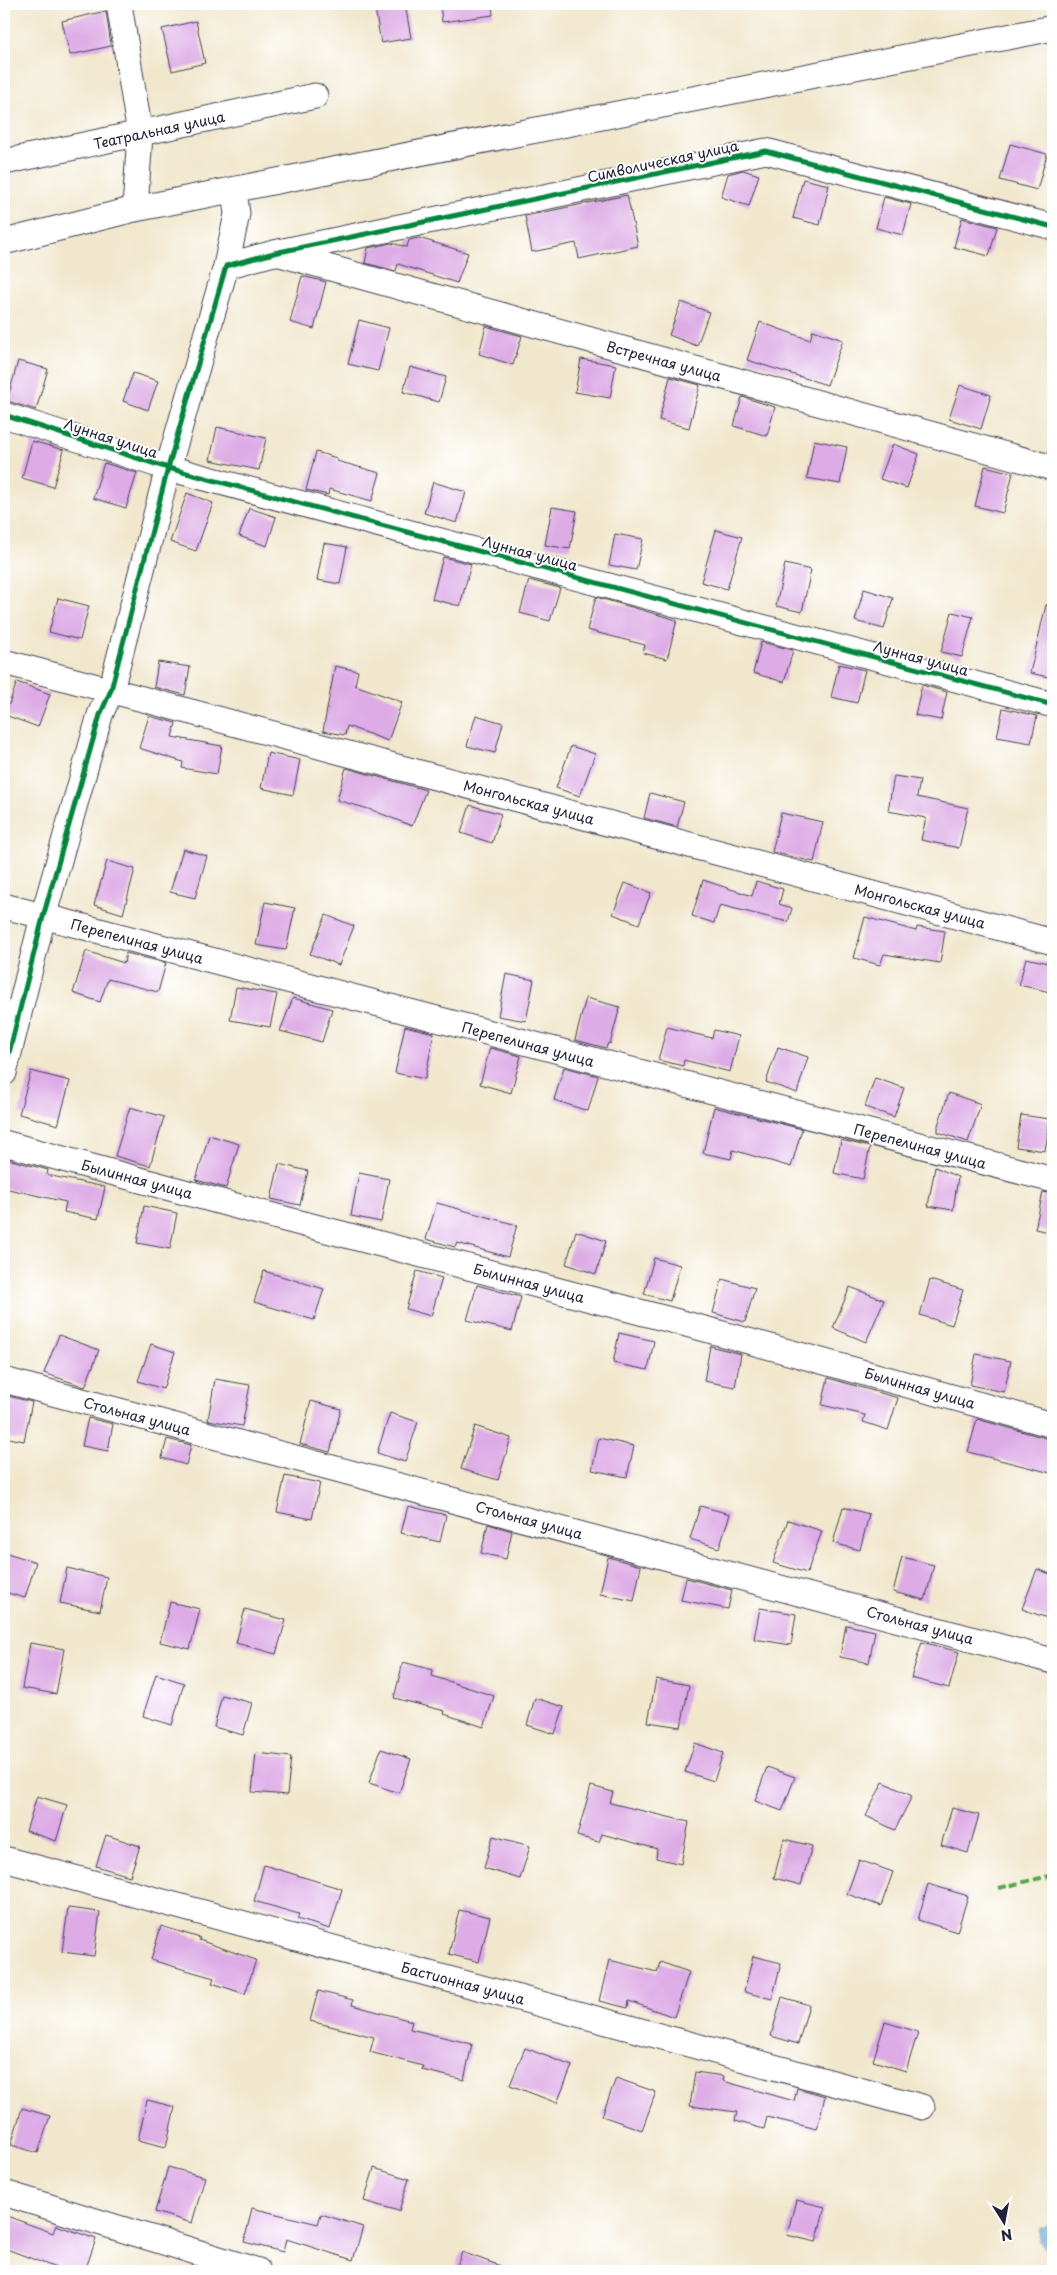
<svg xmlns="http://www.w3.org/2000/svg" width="1057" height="2275" viewBox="0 0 1057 2275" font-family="'Playpen Sans',sans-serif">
	<rect width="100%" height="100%" fill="#fff"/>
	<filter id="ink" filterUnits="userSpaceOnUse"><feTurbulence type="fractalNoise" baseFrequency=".02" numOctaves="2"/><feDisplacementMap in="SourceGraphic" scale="10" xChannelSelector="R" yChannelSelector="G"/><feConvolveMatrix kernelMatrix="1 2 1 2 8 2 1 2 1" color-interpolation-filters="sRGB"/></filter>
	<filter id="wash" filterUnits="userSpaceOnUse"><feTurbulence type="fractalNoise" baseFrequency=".0096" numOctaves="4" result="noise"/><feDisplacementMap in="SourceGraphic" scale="20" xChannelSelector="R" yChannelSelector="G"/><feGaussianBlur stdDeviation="1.12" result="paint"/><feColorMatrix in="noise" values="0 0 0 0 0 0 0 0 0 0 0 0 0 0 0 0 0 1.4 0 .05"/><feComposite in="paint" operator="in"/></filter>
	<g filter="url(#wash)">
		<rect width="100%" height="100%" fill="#f1e7cd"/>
		<!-- water -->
		<path fill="#70b8e8" stroke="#496d92" d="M 1052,2223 L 1053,2224 L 1053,2254 L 1050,2254 L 1039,2241 L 1040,2229 Z"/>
		<g id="blocks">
			<!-- building -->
			<path fill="#ddace6" d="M 405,4 L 411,38 L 381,43 L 375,9 Z
				M 440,4 L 492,4 L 493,15 L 442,22 Z
				M 106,11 L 111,46 L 70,55 L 62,21 Z
				M 196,21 L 205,63 L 172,71 L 162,29 Z
				M 1010,144 L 1047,154 L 1037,190 L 1000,180 Z
				M 743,170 L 759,175 L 749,206 L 721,197 L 728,174 Z
				M 803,179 L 829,185 L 820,225 L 793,218 Z
				M 627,195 L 638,246 L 579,259 L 576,243 L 532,252 L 525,216 Z
				M 884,197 L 911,204 L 903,235 L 876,228 Z
				M 962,218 L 997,227 L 989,256 L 954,247 Z
				M 419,238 L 468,253 L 457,283 L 398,264 L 396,271 L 365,263 L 368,248 L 391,243 L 407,247 L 409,240 Z
				M 302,276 L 326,282 L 314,329 L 290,322 Z
				M 681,302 L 709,312 L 697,346 L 669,335 Z
				M 359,320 L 389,328 L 378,371 L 348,364 Z
				M 760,322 L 810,340 L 813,330 L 843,340 L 827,385 L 747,360 Z
				M 486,326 L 522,336 L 513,365 L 479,354 Z
				M 581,359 L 616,365 L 610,398 L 575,392 Z
				M 18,361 L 48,369 L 36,410 L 7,401 Z
				M 410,367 L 446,377 L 439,402 L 403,392 Z
				M 133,373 L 158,381 L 148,410 L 123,401 Z
				M 670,377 L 700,385 L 689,428 L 659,420 Z
				M 960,385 L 991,395 L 981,429 L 949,419 Z
				M 742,397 L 775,407 L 767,436 L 734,426 Z
				M 217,427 L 266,438 L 259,470 L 210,460 Z
				M 814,440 L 847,447 L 840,484 L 807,478 Z
				M 32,441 L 64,450 L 53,487 L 22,478 Z
				M 893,444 L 919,454 L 907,488 L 880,479 Z
				M 316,452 L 337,458 L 337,461 L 380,473 L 372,501 L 329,489 L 328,495 L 306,490 Z
				M 104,463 L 137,473 L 126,508 L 93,498 Z
				M 985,466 L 1013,473 L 1003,513 L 975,506 Z
				M 433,482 L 466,492 L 457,523 L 424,513 Z
				M 187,493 L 213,503 L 196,551 L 170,542 Z
				M 552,507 L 577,511 L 570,549 L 545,545 Z
				M 249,508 L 276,517 L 267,546 L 239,536 Z
				M 716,530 L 742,537 L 727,589 L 701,582 Z
				M 615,534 L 643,539 L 636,570 L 609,565 Z
				M 324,543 L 347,547 L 340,584 L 317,580 Z
				M 443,557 L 471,564 L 460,606 L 432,599 Z
				M 785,564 L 811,570 L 802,612 L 776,606 Z
				M 529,580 L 560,588 L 550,621 L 520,613 Z
				M 864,589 L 893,598 L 884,629 L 855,621 Z
				M 596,597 L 677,620 L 667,659 L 643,653 L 645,645 L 587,630 Z
				M 58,598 L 89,606 L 80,640 L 49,632 Z
				M 1046,605 L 1053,605 L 1053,678 L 1030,673 Z
				M 952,612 L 973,617 L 962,657 L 941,652 Z
				M 761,642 L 793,650 L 784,682 L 753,673 Z
				M 158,662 L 190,667 L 185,695 L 154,687 Z
				M 839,664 L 865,670 L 857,703 L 831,697 Z
				M 335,666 L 358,671 L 355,685 L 402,702 L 388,741 L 347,726 L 345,735 L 323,731 Z
				M 17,682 L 50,694 L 38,727 L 5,715 Z
				M 922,685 L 947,692 L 941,720 L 915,715 Z
				M 1003,708 L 1037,716 L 1031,743 L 997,737 Z
				M 476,715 L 503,723 L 495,753 L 467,746 Z
				M 149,716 L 176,723 L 172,737 L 222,746 L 217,774 L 182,768 L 183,762 L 139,748 Z
				M 571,746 L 595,754 L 580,796 L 556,788 Z
				M 268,753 L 300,760 L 293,795 L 261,788 Z
				M 346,768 L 426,790 L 412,826 L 372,810 L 337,800 Z
				M 894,776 L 920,780 L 917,797 L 968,808 L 959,848 L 921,840 L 926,818 L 888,811 Z
				M 650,793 L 684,802 L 677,827 L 644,818 Z
				M 470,805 L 501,814 L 492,843 L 461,833 Z
				M 781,813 L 823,822 L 814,862 L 772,852 Z
				M 183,849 L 207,856 L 195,898 L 170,892 Z
				M 107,861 L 135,869 L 123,914 L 94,905 Z
				M 703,880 L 752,896 L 756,881 L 783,889 L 779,904 L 792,908 L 788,922 L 720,905 L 714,923 L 692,916 Z
				M 625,883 L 651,893 L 639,924 L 613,914 Z
				M 265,902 L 295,908 L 286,950 L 256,945 Z
				M 326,915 L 354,926 L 339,965 L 310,954 Z
				M 865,917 L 916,931 L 917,927 L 945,931 L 940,963 L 884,954 L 880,965 L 854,958 Z
				M 86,951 L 124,963 L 126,953 L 166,963 L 158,992 L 108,979 L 100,1002 L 73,993 Z
				M 1026,958 L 1053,964 L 1053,978 L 1050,992 L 1019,985 Z
				M 506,974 L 534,980 L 526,1021 L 498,1016 Z
				M 236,987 L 277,994 L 270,1027 L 230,1020 Z
				M 293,998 L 332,1009 L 322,1042 L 280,1031 Z
				M 586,998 L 620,1007 L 610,1044 L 608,1043 L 606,1048 L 575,1040 Z
				M 405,1026 L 434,1033 L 425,1079 L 395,1073 Z
				M 667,1027 L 712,1038 L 714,1030 L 739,1036 L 730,1072 L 684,1060 L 683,1066 L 658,1060 Z
				M 778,1047 L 808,1057 L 797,1093 L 766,1082 Z
				M 490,1048 L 521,1056 L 511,1093 L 480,1084 Z
				M 564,1067 L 598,1076 L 588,1111 L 554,1100 Z
				M 31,1071 L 70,1081 L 58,1125 L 19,1114 Z
				M 875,1078 L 904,1088 L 894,1117 L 865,1107 Z
				M 949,1093 L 981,1104 L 968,1142 L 938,1132 L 938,1125 Z
				M 130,1107 L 164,1117 L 150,1166 L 115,1156 Z
				M 714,1107 L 802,1129 L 791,1167 L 733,1150 L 731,1159 L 703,1153 Z
				M 1021,1115 L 1050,1119 L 1045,1151 L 1016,1147 Z
				M 209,1135 L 239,1144 L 226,1188 L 196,1180 Z
				M 841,1140 L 870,1147 L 863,1179 L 834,1173 Z
				M 4,1158 L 48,1170 L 47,1175 L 105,1187 L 98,1219 L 64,1212 L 66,1202 L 4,1188 Z
				M 279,1164 L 308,1171 L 300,1205 L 271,1199 Z
				M 935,1167 L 958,1177 L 953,1210 L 928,1206 Z
				M 359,1173 L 389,1179 L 381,1222 L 351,1216 Z
				M 1043,1192 L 1053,1194 L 1053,1233 L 1035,1229 Z
				M 437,1203 L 517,1225 L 508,1257 L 457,1243 L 455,1247 L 426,1239 Z
				M 144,1206 L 177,1213 L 170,1249 L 137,1243 Z
				M 576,1231 L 606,1241 L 596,1274 L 566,1264 Z
				M 654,1258 L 680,1265 L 670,1301 L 644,1294 Z
				M 264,1271 L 324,1289 L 314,1320 L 254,1302 Z
				M 417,1271 L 442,1278 L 431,1316 L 406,1309 Z
				M 722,1279 L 755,1288 L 745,1322 L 713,1313 Z
				M 930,1280 L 963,1290 L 952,1325 L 920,1315 Z
				M 477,1285 L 521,1297 L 512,1331 L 467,1320 Z
				M 850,1287 L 884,1300 L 866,1342 L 833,1328 Z
				M 619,1333 L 654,1341 L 648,1370 L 613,1363 Z
				M 59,1335 L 99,1350 L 85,1387 L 44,1373 Z
				M 151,1344 L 175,1352 L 163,1389 L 138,1381 Z
				M 710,1346 L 741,1354 L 735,1387 L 704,1381 Z
				M 976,1354 L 1011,1361 L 1004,1392 L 970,1385 Z
				M 828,1378 L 898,1398 L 888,1430 L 863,1422 L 865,1415 L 822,1405 Z
				M 215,1379 L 250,1385 L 242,1426 L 208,1420 Z
				M 4,1395 L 32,1402 L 24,1441 L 4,1437 Z
				M 311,1401 L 341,1409 L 330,1452 L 300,1444 Z
				M 390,1413 L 418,1422 L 405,1462 L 377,1453 Z
				M 88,1418 L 113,1424 L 108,1451 L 82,1446 Z
				M 977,1419 L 1053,1440 L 1053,1463 L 1051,1473 L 968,1452 Z
				M 475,1426 L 511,1438 L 498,1480 L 461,1469 Z
				M 599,1438 L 634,1446 L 627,1477 L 592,1470 Z
				M 167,1439 L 191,1445 L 186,1465 L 162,1458 Z
				M 285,1476 L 320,1483 L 312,1519 L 277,1512 Z
				M 408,1506 L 446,1515 L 440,1542 L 401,1533 Z
				M 700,1506 L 730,1514 L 719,1548 L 690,1539 Z
				M 843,1507 L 869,1514 L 860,1550 L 833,1543 Z
				M 788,1520 L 822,1531 L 807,1573 L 773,1563 Z
				M 488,1524 L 512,1531 L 506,1559 L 481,1553 Z
				M 4,1552 L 36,1562 L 25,1598 L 4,1592 Z
				M 608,1557 L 641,1566 L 634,1601 L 600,1594 Z
				M 902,1557 L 934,1565 L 925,1600 L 893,1592 Z
				M 67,1568 L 107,1577 L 100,1611 L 60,1603 Z
				M 1037,1569 L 1053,1575 L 1053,1620 L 1022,1609 Z
				M 686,1578 L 732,1590 L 728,1609 L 681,1600 Z
				M 170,1602 L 200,1609 L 190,1649 L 160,1642 Z
				M 760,1608 L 796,1614 L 791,1645 L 754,1639 Z
				M 245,1609 L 286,1620 L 276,1654 L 236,1643 Z
				M 846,1625 L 875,1631 L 869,1663 L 840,1657 Z
				M 922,1642 L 959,1652 L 949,1688 L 911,1678 Z
				M 30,1643 L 64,1649 L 56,1694 L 22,1688 Z
				M 403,1662 L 433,1670 L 432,1676 L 494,1696 L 484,1727 L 444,1714 L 445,1711 L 394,1698 Z
				M 156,1674 L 184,1683 L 172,1725 L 143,1716 Z
				M 656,1679 L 689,1685 L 681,1727 L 648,1722 Z
				M 222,1695 L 252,1703 L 243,1735 L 214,1727 Z
				M 535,1698 L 564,1707 L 555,1734 L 527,1725 Z
				M 695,1743 L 723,1753 L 714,1781 L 685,1772 Z
				M 381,1749 L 411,1759 L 399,1793 L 369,1783 Z
				M 256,1753 L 291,1757 L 287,1795 L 252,1792 Z
				M 767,1767 L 795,1777 L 782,1811 L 755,1801 Z
				M 883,1782 L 912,1796 L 895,1830 L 866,1816 Z
				M 591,1786 L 613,1792 L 610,1803 L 689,1822 L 681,1864 L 656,1858 L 657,1849 L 602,1834 L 599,1842 L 577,1836 Z
				M 37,1796 L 67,1805 L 56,1841 L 26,1831 Z
				M 952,1808 L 979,1815 L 968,1853 L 941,1845 Z
				M 106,1835 L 140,1846 L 130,1876 L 96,1866 Z
				M 493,1836 L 530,1846 L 520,1879 L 484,1868 Z
				M 784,1839 L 812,1846 L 801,1885 L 774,1878 Z
				M 859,1860 L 893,1872 L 881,1906 L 847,1894 Z
				M 264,1865 L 342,1889 L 330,1929 L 297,1919 L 299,1914 L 254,1901 Z
				M 928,1884 L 968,1896 L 957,1932 L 918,1920 Z
				M 68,1908 L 100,1912 L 94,1956 L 62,1952 Z
				M 459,1910 L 490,1917 L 479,1962 L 449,1954 Z
				M 161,1926 L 200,1938 L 199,1940 L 256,1960 L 245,1994 L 212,1983 L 214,1978 L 151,1960 Z
				M 753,1956 L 781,1963 L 772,1999 L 744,1992 Z
				M 609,1960 L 657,1972 L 660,1962 L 689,1972 L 674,2017 L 629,2001 L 628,2008 L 599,2001 Z
				M 318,1991 L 353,2000 L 352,2005 L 412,2021 L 410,2029 L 472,2044 L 464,2080 L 422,2070 L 423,2066 L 370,2052 L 374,2037 L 310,2021 Z
				M 782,1997 L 809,2005 L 798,2044 L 771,2036 Z
				M 885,2022 L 918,2032 L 906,2071 L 873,2061 Z
				M 525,2048 L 572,2066 L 557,2103 L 510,2085 Z
				M 695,2072 L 724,2076 L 723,2081 L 794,2101 L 797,2088 L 825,2096 L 817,2129 L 767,2117 L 764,2129 L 735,2121 L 737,2112 L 690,2106 Z
				M 616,2078 L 656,2092 L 642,2130 L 602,2116 Z
				M 147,2100 L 175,2107 L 166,2147 L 138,2140 Z
				M 22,2108 L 50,2116 L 38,2153 L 11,2145 Z
				M 168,2167 L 205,2177 L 192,2223 L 155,2212 Z
				M 374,2168 L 409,2179 L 399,2211 L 364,2201 Z
				M 796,2200 L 825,2207 L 816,2242 L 787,2235 Z
				M 252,2208 L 318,2224 L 321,2214 L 363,2227 L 353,2260 L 286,2239 L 283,2252 L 244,2242 Z
				M 4,2215 L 53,2233 L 56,2225 L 96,2239 L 85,2271 L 64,2271 L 4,2248 Z
				M 462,2252 L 509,2269 L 509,2271 L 455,2271 Z"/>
		</g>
	</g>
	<g filter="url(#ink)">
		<use href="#blocks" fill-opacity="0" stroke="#414051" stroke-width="1"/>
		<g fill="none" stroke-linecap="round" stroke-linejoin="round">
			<defs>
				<path id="minor" d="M 119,4 L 140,134 L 135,209
					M 4,162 L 315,96
					M 4,242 L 135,209 L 1053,28
					M 280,254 L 1053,468
					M 226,266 L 237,214 L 234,190
					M 4,415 L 168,468 L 1053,705
					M 4,662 L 1053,942
					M 4,906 L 1053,1180
					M 4,1073 L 43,917 L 100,715 L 111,690 L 168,468 L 226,266 L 274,253 L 766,151 L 1053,227
					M 4,1143 L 258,1212 L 705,1329 L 1053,1425
					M 4,1380 L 1053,1661
					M 4,1859 L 922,2107
					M 4,2193 L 258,2271"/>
			</defs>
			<!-- minor casing -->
			<use href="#minor" stroke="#414051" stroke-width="27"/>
			<!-- minor -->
			<use href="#minor" stroke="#fff" stroke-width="25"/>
			<!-- quiet -->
			<path stroke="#53aa46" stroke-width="4" stroke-dasharray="8 4" stroke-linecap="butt" d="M 999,1888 L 1053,1875"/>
			<defs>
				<path id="cycleway" d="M 4,415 L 168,468 L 1053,705
					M 4,1073 L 43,917 L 100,715 L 111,690 L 168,468 L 226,266 L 274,253 L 766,151 L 1053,227"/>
			</defs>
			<!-- cycleway casing -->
			<use href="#cycleway" stroke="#fff" stroke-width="8"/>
			<!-- cycleway -->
			<use href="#cycleway" stroke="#00873e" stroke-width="5"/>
		</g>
	</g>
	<g text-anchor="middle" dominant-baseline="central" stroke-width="4" stroke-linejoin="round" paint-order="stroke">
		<!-- street labels -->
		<g font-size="14" fill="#22223b" stroke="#fff">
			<text transform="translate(159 130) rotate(-12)">Театральная улица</text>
			<text transform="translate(663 161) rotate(-12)">Символическая улица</text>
			<text transform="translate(664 361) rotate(15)">Встречная улица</text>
			<text transform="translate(111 438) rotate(18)">Лунная улица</text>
			<text transform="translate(530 553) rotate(15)">Лунная улица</text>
			<text transform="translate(921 658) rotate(15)">Лунная улица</text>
			<text transform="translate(529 802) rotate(15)">Монгольская улица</text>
			<text transform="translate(920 906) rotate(15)">Монгольская улица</text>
			<text transform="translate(137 941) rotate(15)">Перепелиная улица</text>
			<text transform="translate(528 1044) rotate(15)">Перепелиная улица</text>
			<text transform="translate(920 1146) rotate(15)">Перепелиная улица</text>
			<text transform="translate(137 1179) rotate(15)">Былинная улица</text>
			<text transform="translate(529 1283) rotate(15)">Былинная улица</text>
			<text transform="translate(920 1388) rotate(16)">Былинная улица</text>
			<text transform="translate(137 1416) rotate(15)">Стольная улица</text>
			<text transform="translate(529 1520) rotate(15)">Стольная улица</text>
			<text transform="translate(920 1625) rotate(15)">Стольная улица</text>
			<text transform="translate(463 1983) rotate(15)">Бастионная улица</text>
		</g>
	</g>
	<!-- margin -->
	<rect width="1057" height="2275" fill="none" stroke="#fff" stroke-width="20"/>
	<!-- north arrow -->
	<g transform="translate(1004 2222) rotate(169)" stroke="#ffffff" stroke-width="4" paint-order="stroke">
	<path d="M0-4L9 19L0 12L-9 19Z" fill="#22223b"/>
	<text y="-8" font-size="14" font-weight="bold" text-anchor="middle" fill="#22223b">N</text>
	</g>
</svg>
